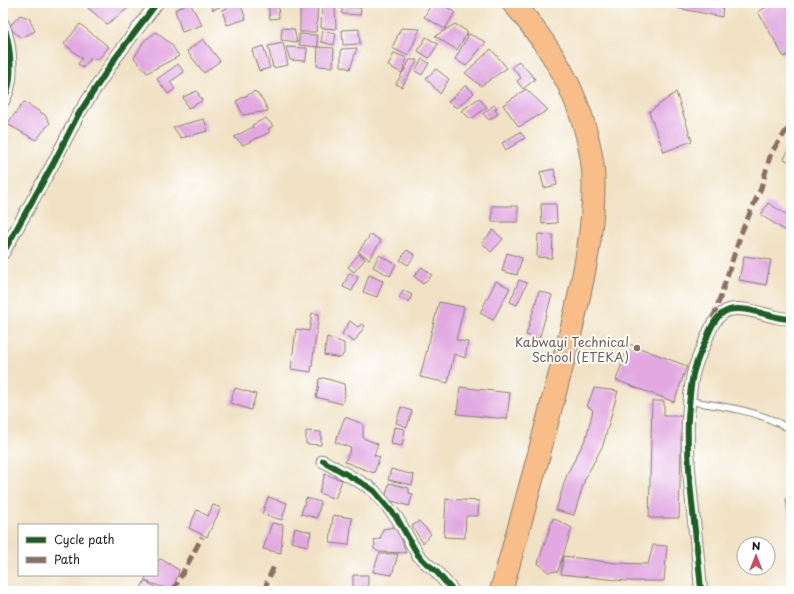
<svg xmlns="http://www.w3.org/2000/svg" width="794" height="594" viewBox="0 0 794 594" font-family="'Playpen Sans',sans-serif">
	<rect width="100%" height="100%" fill="#fff"/>
	<filter id="ink" filterUnits="userSpaceOnUse"><feTurbulence type="fractalNoise" baseFrequency=".025" numOctaves="2"/><feDisplacementMap in="SourceGraphic" scale="8" xChannelSelector="R" yChannelSelector="G"/><feConvolveMatrix kernelMatrix="1 2 1 2 8 2 1 2 1" color-interpolation-filters="sRGB"/></filter>
	<filter id="wash" filterUnits="userSpaceOnUse"><feTurbulence type="fractalNoise" baseFrequency=".012" numOctaves="4" result="noise"/><feDisplacementMap in="SourceGraphic" scale="16" xChannelSelector="R" yChannelSelector="G"/><feGaussianBlur stdDeviation="0.9" result="paint"/><feColorMatrix in="noise" values="0 0 0 0 0 0 0 0 0 0 0 0 0 0 0 0 0 1.4 0 .05"/><feComposite in="paint" operator="in"/></filter>
	<g filter="url(#wash)">
		<rect width="100%" height="100%" fill="#f1e2c5"/>
		<g id="blocks">
			<!-- building -->
			<path fill="#e1a8e1" d="M 91,3 L 135,3 L 107,24 L 87,7 Z
				M 190,3 L 202,25 L 182,32 L 175,10 Z
				M 210,3 L 227,3 L 213,10 Z
				M 239,3 L 240,3 L 246,19 L 227,25 L 222,10 Z
				M 268,3 L 278,3 L 279,18 L 270,19 Z
				M 300,3 L 318,4 L 316,32 L 300,32 Z
				M 432,3 L 440,3 L 455,12 L 445,29 L 424,17 Z
				M 614,3 L 624,3 L 616,8 Z
				M 679,3 L 723,3 L 722,17 L 677,8 Z
				M 773,3 L 791,3 L 791,53 L 784,57 L 758,12 Z
				M 322,5 L 335,5 L 336,29 L 321,28 Z
				M 342,7 L 361,8 L 360,15 L 342,14 Z
				M 20,15 L 29,18 L 35,31 L 21,38 L 9,27 Z
				M 80,24 L 109,47 L 98,60 L 91,58 L 83,68 L 78,64 L 82,58 L 64,44 Z
				M 455,24 L 468,32 L 457,50 L 435,36 Z
				M 282,28 L 294,29 L 297,42 L 281,40 Z
				M 401,28 L 420,29 L 408,56 L 392,48 Z
				M 359,29 L 360,44 L 343,45 L 342,30 Z
				M 323,31 L 336,34 L 334,45 L 321,42 Z
				M 156,32 L 172,45 L 179,56 L 147,73 L 134,58 L 144,41 Z
				M 299,34 L 317,35 L 318,47 L 299,45 Z
				M 469,34 L 486,42 L 466,66 L 455,59 Z
				M 426,37 L 438,44 L 429,58 L 418,51 Z
				M 203,39 L 220,61 L 204,73 L 187,51 Z
				M 283,43 L 288,65 L 273,68 L 268,46 Z
				M 263,46 L 270,68 L 259,71 L 252,50 Z
				M 286,47 L 307,48 L 306,61 L 290,60 Z
				M 318,47 L 334,48 L 333,67 L 317,66 Z
				M 357,48 L 350,69 L 341,66 L 341,49 Z
				M 491,49 L 507,68 L 481,86 L 465,73 Z
				M 394,53 L 407,58 L 402,73 L 388,66 Z
				M 422,59 L 429,63 L 422,75 L 415,71 Z
				M 410,60 L 418,60 L 402,87 L 396,84 Z
				M 519,61 L 535,79 L 523,89 L 517,81 L 521,78 L 512,67 Z
				M 178,64 L 184,72 L 170,82 L 175,89 L 168,94 L 157,79 Z
				M 436,69 L 449,79 L 440,94 L 426,78 Z
				M 466,85 L 474,93 L 457,108 L 448,102 Z
				M 526,89 L 548,110 L 519,127 L 503,105 Z
				M 197,91 L 202,101 L 188,108 L 183,97 Z
				M 255,91 L 263,100 L 268,111 L 243,115 L 236,101 Z
				M 676,92 L 692,141 L 664,152 L 649,112 Z
				M 479,98 L 487,107 L 471,119 L 461,111 Z
				M 24,102 L 45,115 L 50,123 L 36,140 L 7,124 Z
				M 494,105 L 497,108 L 495,110 L 498,114 L 489,120 L 483,114 Z
				M 266,118 L 273,126 L 268,129 L 270,132 L 243,145 L 234,137 L 253,127 L 252,125 Z
				M 204,119 L 208,131 L 181,138 L 173,127 Z
				M 520,132 L 525,138 L 506,150 L 502,143 Z
				M 791,145 L 791,163 L 784,159 Z
				M 554,169 L 557,185 L 544,188 L 540,172 Z
				M 768,203 L 791,217 L 791,223 L 786,231 L 761,215 Z
				M 541,204 L 556,204 L 557,223 L 542,224 Z
				M 492,206 L 518,206 L 518,222 L 492,222 Z
				M 493,230 L 503,239 L 491,252 L 482,243 Z
				M 371,234 L 381,241 L 369,259 L 358,252 Z
				M 538,234 L 553,235 L 552,258 L 537,257 Z
				M 407,250 L 415,255 L 408,265 L 400,260 Z
				M 507,253 L 522,258 L 517,275 L 502,271 Z
				M 359,254 L 365,259 L 354,272 L 348,267 Z
				M 379,255 L 396,264 L 390,276 L 373,267 Z
				M 744,256 L 771,260 L 766,285 L 739,280 Z
				M 422,267 L 432,275 L 423,284 L 414,276 Z
				M 349,273 L 358,277 L 352,291 L 343,287 Z
				M 369,275 L 383,281 L 377,297 L 363,292 Z
				M 519,280 L 527,283 L 517,305 L 510,302 Z
				M 496,281 L 510,288 L 493,320 L 480,313 Z
				M 403,290 L 412,295 L 409,302 L 399,298 Z
				M 539,291 L 552,295 L 539,339 L 526,335 Z
				M 439,302 L 464,307 L 456,340 L 468,342 L 465,358 L 454,354 L 448,383 L 420,377 Z
				M 312,313 L 319,314 L 311,372 L 291,369 L 296,329 L 309,331 Z
				M 350,321 L 358,327 L 362,324 L 365,326 L 354,342 L 342,334 Z
				M 327,337 L 344,343 L 344,353 L 341,358 L 324,355 Z
				M 629,344 L 687,366 L 674,402 L 616,380 Z
				M 324,378 L 344,384 L 345,395 L 342,404 L 316,397 L 318,390 L 319,379 Z
				M 460,387 L 510,393 L 507,419 L 457,414 Z
				M 235,388 L 256,394 L 251,410 L 230,403 Z
				M 594,388 L 618,391 L 603,445 L 585,479 L 574,515 L 556,510 L 567,474 L 586,438 L 593,410 L 587,406 Z
				M 652,401 L 664,401 L 664,416 L 682,416 L 679,518 L 649,518 Z
				M 401,407 L 412,411 L 407,427 L 396,423 Z
				M 345,417 L 363,424 L 363,438 L 378,444 L 374,455 L 380,457 L 374,473 L 345,462 L 351,448 L 335,442 Z
				M 394,427 L 405,429 L 402,446 L 391,444 Z
				M 306,431 L 321,432 L 321,445 L 306,444 Z
				M 391,469 L 414,475 L 412,485 L 388,480 Z
				M 325,474 L 342,480 L 335,499 L 319,493 Z
				M 389,483 L 409,488 L 409,493 L 413,494 L 409,506 L 385,499 Z
				M 268,497 L 287,503 L 282,520 L 262,514 Z
				M 306,498 L 321,502 L 317,518 L 301,514 Z
				M 791,498 L 791,525 L 790,525 L 786,499 Z
				M 446,499 L 479,501 L 478,516 L 466,516 L 465,538 L 444,537 Z
				M 213,505 L 221,508 L 207,537 L 189,528 L 197,510 L 208,516 Z
				M 333,515 L 352,518 L 349,545 L 330,543 Z
				M 553,518 L 572,528 L 558,571 L 548,572 L 538,563 Z
				M 419,521 L 431,534 L 423,543 L 412,526 Z
				M 272,523 L 283,525 L 281,553 L 263,549 Z
				M 394,527 L 400,533 L 406,553 L 379,552 L 373,548 L 375,545 L 374,540 L 380,539 L 383,529 Z
				M 295,528 L 311,532 L 308,546 L 291,542 Z
				M 653,545 L 667,546 L 664,581 L 626,581 L 561,574 L 563,556 L 616,563 L 648,564 Z
				M 379,554 L 398,554 L 392,575 L 373,572 Z
				M 161,559 L 179,570 L 173,591 L 145,581 L 162,591 L 140,591 L 147,575 L 157,575 L 157,561 Z
				M 353,575 L 368,575 L 368,591 L 353,591 Z"/>
		</g>
	</g>
	<g filter="url(#ink)">
		<use href="#blocks" fill-opacity="0" stroke="#867f70" stroke-width="1"/>
		<g fill="none" stroke-linecap="round" stroke-linejoin="round">
			<defs>
				<path id="lane" d="M 689,401 C 720,406 756,410 784,426 L 791,424"/>
				<path id="street" d="M 3,24 C 10,41 13,71 8,89 C 7,93 5,97 3,101
					M 3,253 L 53,164 L 78,115 L 116,57 L 157,3
					M 323,461 L 367,486 L 374,491 L 397,518 L 418,555 L 427,564 L 435,570 L 453,591
					M 701,591 C 697,534 686,477 688,419 C 689,404 690,389 693,374 C 696,362 701,351 706,340 C 710,329 716,314 729,310 C 742,306 763,314 776,317 C 781,318 786,319 791,319"/>
				<path id="highway" d="M 501,591 C 520,525 538,459 555,392 C 568,345 580,298 588,250 C 592,223 595,196 593,169 C 588,123 569,77 542,40 C 533,28 524,14 513,3"/>
			</defs>
			<!-- lane casing -->
			<use href="#lane" stroke="#867f70" stroke-width="8"/>
			<!-- street casing -->
			<use href="#street" stroke="#867f70" stroke-width="14"/>
			<!-- highway casing -->
			<use href="#highway" stroke="#867f70" stroke-width="24"/>
			<!-- lane -->
			<use href="#lane" stroke="#fff" stroke-width="6"/>
			<!-- street -->
			<use href="#street" stroke="#fff" stroke-width="12"/>
			<!-- highway -->
			<use href="#highway" stroke="#f8bd88" stroke-width="22"/>
			<!-- quiet -->
			<path stroke="#8d6e63" stroke-width="5" stroke-dasharray="10 5" stroke-linecap="butt" d="M 713,319 L 742,231 L 761,188 L 771,153 L 791,124
				M 173,591 L 202,537
				M 265,591 L 267,582 L 274,566"/>
			<defs>
				<path id="cycleway" d="M 3,24 C 10,41 13,71 8,89 C 7,93 5,97 3,101
					M 3,253 L 53,164 L 78,115 L 116,57 L 157,3
					M 323,461 L 367,486 L 374,491 L 397,518 L 418,555 L 427,564 L 435,570 L 453,591
					M 701,591 C 697,534 686,477 688,419 C 689,404 690,389 693,374 C 696,362 701,351 706,340 C 710,329 716,314 729,310 C 742,306 763,314 776,317 C 781,318 786,319 791,319"/>
			</defs>
			<!-- cycleway casing -->
			<use href="#cycleway" stroke="#fff" stroke-width="8"/>
			<!-- cycleway -->
			<use href="#cycleway" stroke="#1b5e20" stroke-width="6"/>
		</g>
	</g>
	<!-- markers -->
	<circle fill="#8d6e63" stroke="#fff" stroke-width="1.5" cx="637" cy="348" r="4"/>
	<g text-anchor="middle" dominant-baseline="central" stroke-width="4" stroke-linejoin="round" paint-order="stroke">
		<!-- education labels -->
		<g font-size="13" fill="#785e54" stroke="#fff" text-anchor="end">
			<text x="629" y="341">Kabwayi Technical<tspan x="629" dy="15">School (ETEKA)</tspan></text>
		</g>
	</g>
	<!-- margin -->
	<rect width="794" height="594" fill="none" stroke="#fff" stroke-width="16"/>
	<!-- legend -->
	<rect x="18" y="524" width="140" height="52" fill="#ffffff" stroke="#a4a4a4"/>
	<rect x="26" y="537" width="20" height="6" fill="#1b5e20" stroke="#a4a4a4"/>
	<text x="54" y="544" font-size="12" fill="#1c1c1c">Cycle path</text>
	<rect x="26" y="557" width="20" height="6" fill="#8d6e63" stroke="#a4a4a4"/>
	<text x="54" y="564" font-size="12" fill="#1c1c1c">Path</text>
	<!-- north arrow -->
	<g transform="translate(756 556)"><circle r="19" fill="#ffffff" stroke="#a4a4a4"/>
	<path d="M0-3L7 15L0 10L-7 15Z" fill="#d1495b"/>
	<text y="-6" font-size="11" font-weight="bold" text-anchor="middle" fill="#1c1c1c">N</text>
	</g>
</svg>
